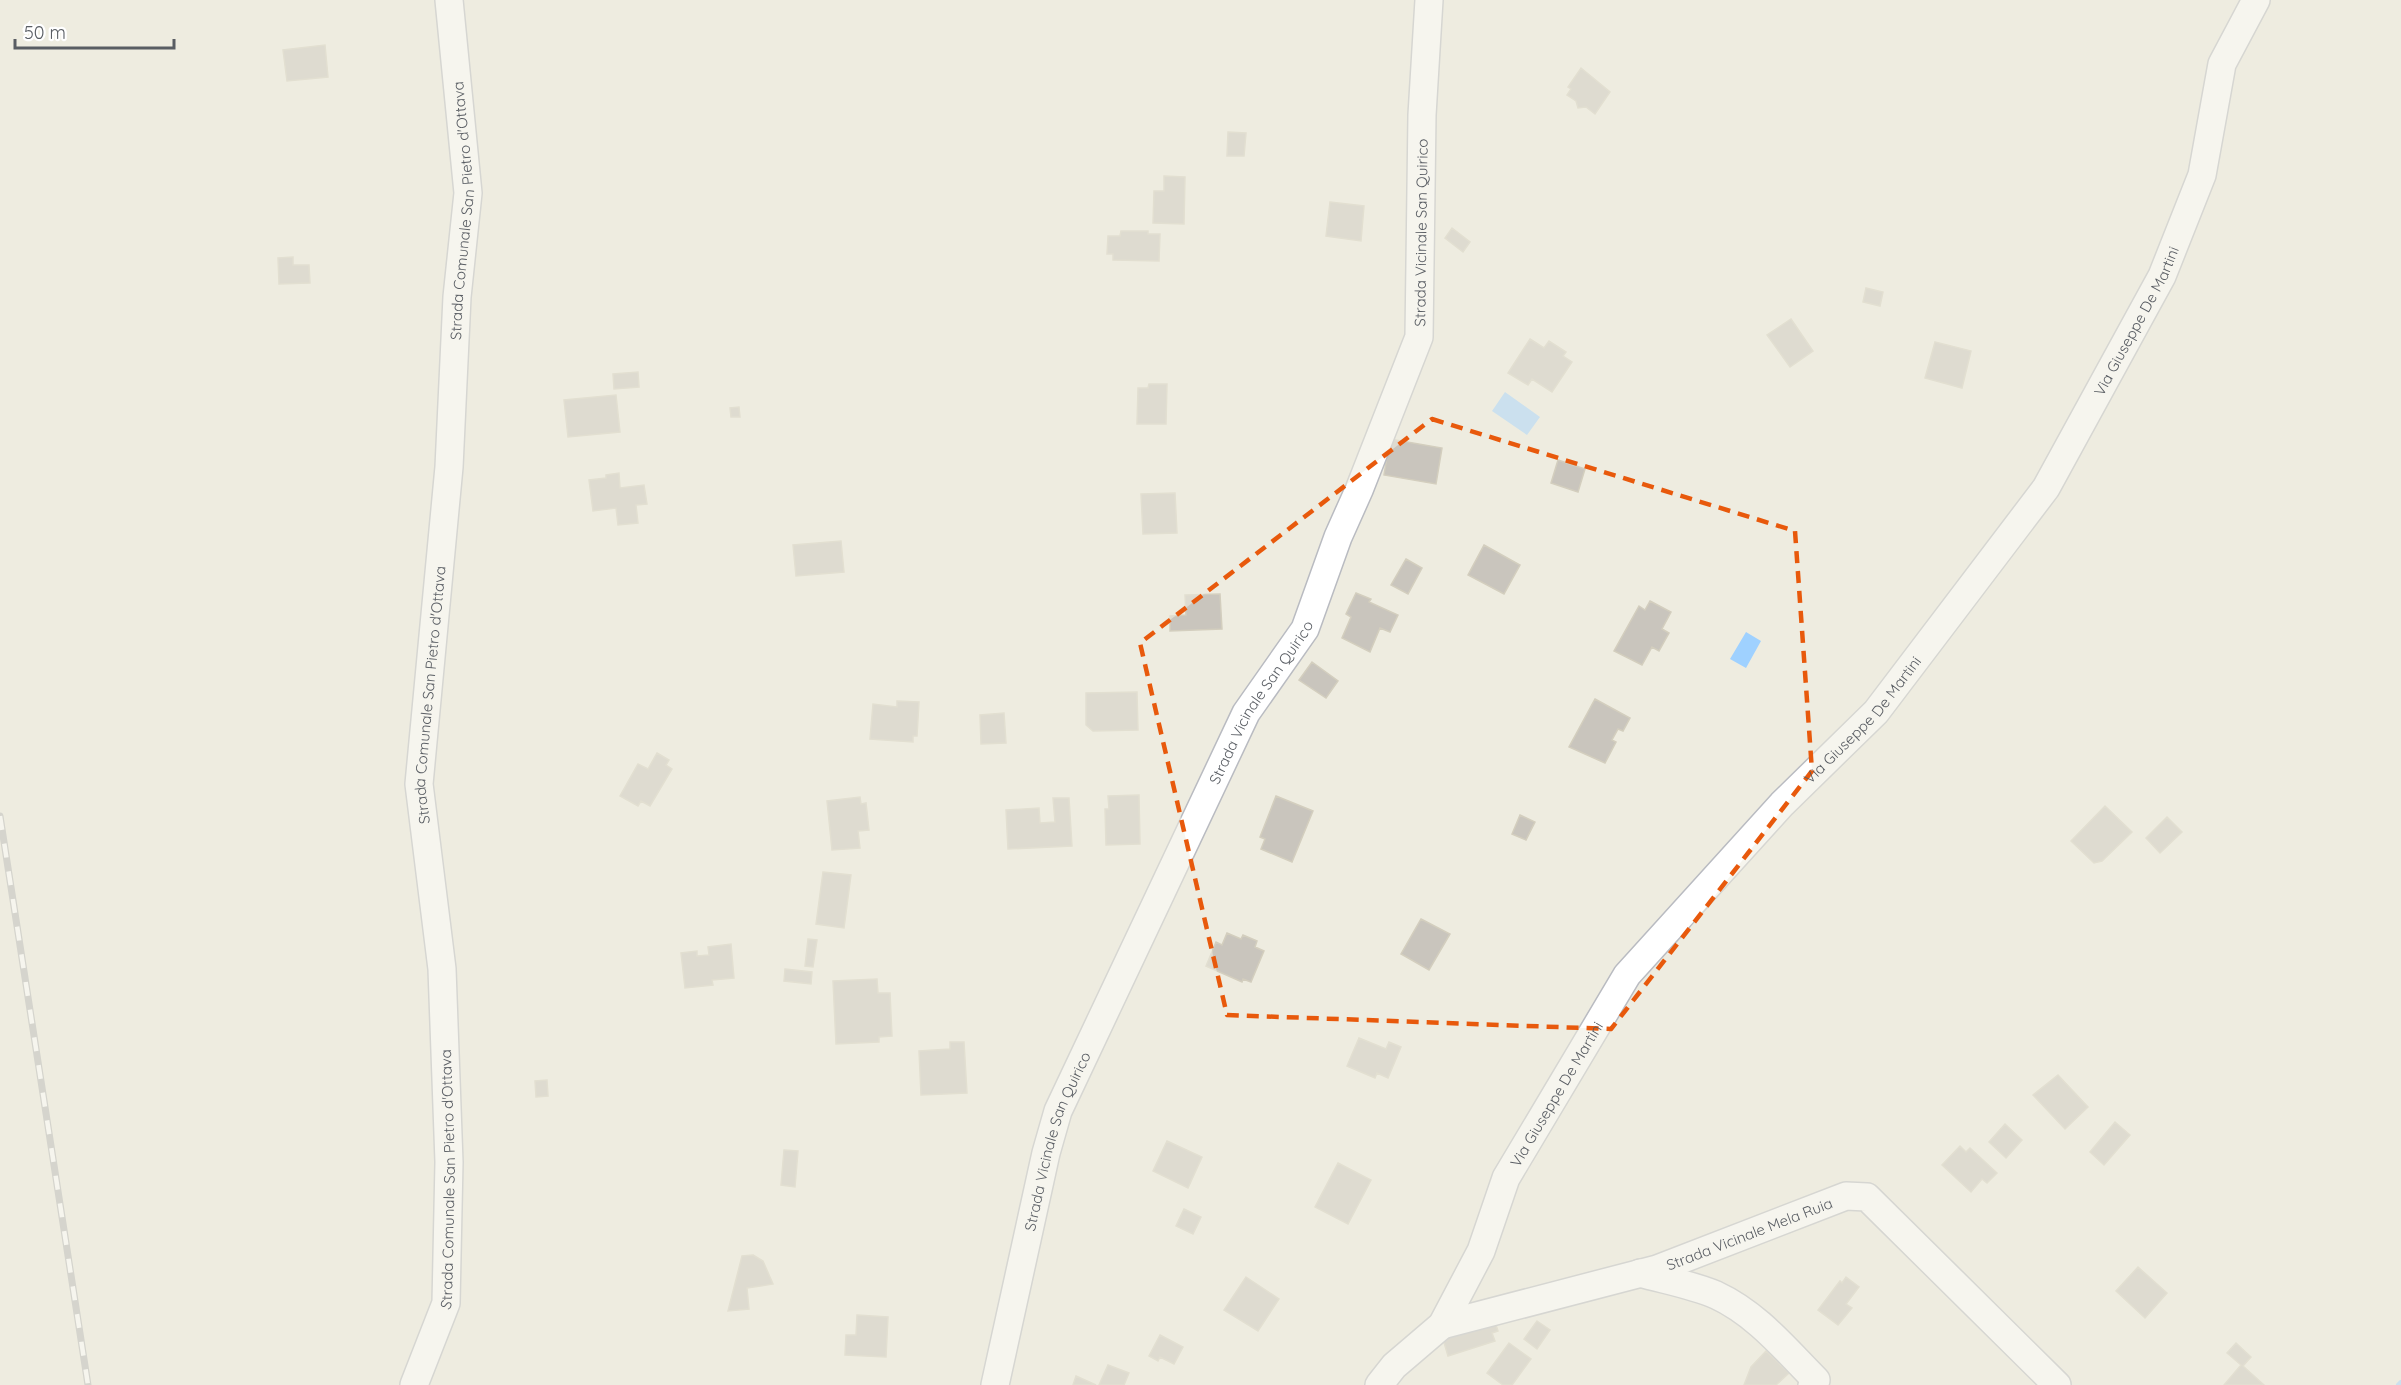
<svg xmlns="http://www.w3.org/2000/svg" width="2401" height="1385" viewBox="0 0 2401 1385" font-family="Quicksand,sans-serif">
	<rect width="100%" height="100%" fill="#eeece0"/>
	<!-- water -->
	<path fill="#9fd1ff" d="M 1505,392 L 1540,417 L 1527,435 L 1492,411 Z
		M 1746,632 L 1761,641 L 1746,668 L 1730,659 Z"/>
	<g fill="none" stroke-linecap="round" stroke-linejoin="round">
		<!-- stream -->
		<path stroke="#9fd1ff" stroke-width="6" d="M 2399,1385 L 2401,1383"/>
	</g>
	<!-- building -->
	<path fill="#c9c5bd" stroke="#d3cebe" stroke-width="1.5" d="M 325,45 L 328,77 L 287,81 L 283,50 Z
		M 1581,68 L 1610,92 L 1595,114 L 1586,107 L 1578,108 L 1576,101 L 1567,95 L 1571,89 L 1568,87 Z
		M 1228,132 L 1246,133 L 1244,156 L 1227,156 Z
		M 1164,176 L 1185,177 L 1184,224 L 1153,223 L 1154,191 L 1164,191 Z
		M 1330,202 L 1364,206 L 1361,241 L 1326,236 Z
		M 1452,228 L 1470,242 L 1463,252 L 1445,238 Z
		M 1121,231 L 1148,231 L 1148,234 L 1160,234 L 1159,261 L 1113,260 L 1113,254 L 1107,254 L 1108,236 L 1120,236 Z
		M 293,257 L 293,265 L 309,265 L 310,283 L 279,284 L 278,258 Z
		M 1866,288 L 1883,292 L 1880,306 L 1863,302 Z
		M 1791,319 L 1813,351 L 1790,367 L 1767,335 Z
		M 1530,339 L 1544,348 L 1549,341 L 1566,352 L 1563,356 L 1572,362 L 1552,392 L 1532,379 L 1528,385 L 1508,373 Z
		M 1935,342 L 1971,351 L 1962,388 L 1925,378 Z
		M 638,372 L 639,387 L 614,389 L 613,374 Z
		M 1149,384 L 1167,384 L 1166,424 L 1137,424 L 1138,388 L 1148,388 Z
		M 616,395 L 620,432 L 568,437 L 564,400 Z
		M 739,407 L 740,417 L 731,417 L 730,408 Z
		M 1390,439 L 1442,448 L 1436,484 L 1384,475 Z
		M 1558,460 L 1585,469 L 1578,492 L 1551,483 Z
		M 619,473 L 620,488 L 644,485 L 647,504 L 636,505 L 638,523 L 618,525 L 616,508 L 593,511 L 589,480 L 606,478 L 606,475 Z
		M 1175,493 L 1177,533 L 1143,534 L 1141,494 Z
		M 841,541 L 844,572 L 796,576 L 793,545 Z
		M 1484,545 L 1520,565 L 1504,594 L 1468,575 Z
		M 1406,559 L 1422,568 L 1408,594 L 1391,585 Z
		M 1356,593 L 1371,599 L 1369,602 L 1398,615 L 1390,632 L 1380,628 L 1370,652 L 1342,638 L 1351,617 L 1346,614 Z
		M 1220,594 L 1222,629 L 1170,631 L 1170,616 L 1186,615 L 1185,595 Z
		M 1650,601 L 1671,612 L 1662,629 L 1669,633 L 1659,651 L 1652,647 L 1642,665 L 1614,651 L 1639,606 L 1645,610 Z
		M 1312,662 L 1338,681 L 1326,698 L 1299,680 Z
		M 1137,692 L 1138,730 L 1093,731 L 1086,725 L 1086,693 Z
		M 1595,699 L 1630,718 L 1623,731 L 1618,729 L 1612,740 L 1616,742 L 1605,763 L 1569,747 Z
		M 897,701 L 919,702 L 917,736 L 913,736 L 913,742 L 870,739 L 873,704 L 897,707 Z
		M 1004,713 L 1006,743 L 981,744 L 980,715 Z
		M 657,753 L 669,760 L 666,765 L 672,769 L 650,806 L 641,801 L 638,806 L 620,796 L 638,764 L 648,769 Z
		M 1139,795 L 1140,844 L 1106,845 L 1105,809 L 1109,809 L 1108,796 Z
		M 1276,796 L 1313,811 L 1292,862 L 1261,849 L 1265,839 L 1260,837 Z
		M 860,797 L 861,804 L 866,803 L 869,830 L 858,831 L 860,848 L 832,850 L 827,801 Z
		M 1053,798 L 1069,798 L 1072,846 L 1008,849 L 1006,810 L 1039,808 L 1040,823 L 1055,822 Z
		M 2105,806 L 2132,832 L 2102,861 L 2094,863 L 2071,841 Z
		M 1520,815 L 1535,822 L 1526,840 L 1512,834 Z
		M 2167,817 L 2182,832 L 2160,853 L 2146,838 Z
		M 823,872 L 851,875 L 844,928 L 816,924 Z
		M 1421,919 L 1450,934 L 1429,970 L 1401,954 Z
		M 1227,933 L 1241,939 L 1243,935 L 1257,941 L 1255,947 L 1264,951 L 1251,982 L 1243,979 L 1242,982 L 1206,966 L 1216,942 L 1222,945 Z
		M 808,939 L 817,940 L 813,967 L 805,966 Z
		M 731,944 L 734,978 L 712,980 L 713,985 L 685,988 L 681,953 L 697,951 L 697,956 L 709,955 L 708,947 Z
		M 785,969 L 812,972 L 811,984 L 784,981 Z
		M 877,979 L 878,993 L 890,993 L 892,1036 L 879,1037 L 879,1042 L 836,1044 L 833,981 Z
		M 1359,1038 L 1386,1049 L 1389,1042 L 1401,1047 L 1388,1078 L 1377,1073 L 1375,1078 L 1347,1066 Z
		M 950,1042 L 964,1042 L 967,1093 L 921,1095 L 919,1051 L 950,1049 Z
		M 2058,1075 L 2088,1107 L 2065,1129 L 2033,1095 Z
		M 547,1080 L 548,1096 L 536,1097 L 535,1081 Z
		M 2115,1122 L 2130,1135 L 2104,1165 L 2090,1152 Z
		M 2005,1124 L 2022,1140 L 2006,1158 L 1989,1142 Z
		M 1167,1141 L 1202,1157 L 1188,1188 L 1153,1171 Z
		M 1960,1146 L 1966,1152 L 1970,1148 L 1997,1173 L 1987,1183 L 1982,1179 L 1971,1192 L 1942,1165 Z
		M 784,1150 L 798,1151 L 795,1187 L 781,1185 Z
		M 1338,1163 L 1371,1180 L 1348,1224 L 1315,1207 Z
		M 1184,1209 L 1201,1217 L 1193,1234 L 1176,1226 Z
		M 753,1255 L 763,1261 L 773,1284 L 747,1288 L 749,1309 L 728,1311 L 742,1256 Z
		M 2138,1267 L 2167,1293 L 2145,1318 L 2116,1291 Z
		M 1246,1277 L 1279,1299 L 1258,1331 L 1224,1310 Z
		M 1846,1277 L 1859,1287 L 1846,1304 L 1852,1308 L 1838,1325 L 1818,1310 L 1840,1281 L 1842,1283 Z
		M 857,1315 L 888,1317 L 886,1357 L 845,1355 L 846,1335 L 856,1335 Z
		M 1537,1321 L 1550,1330 L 1537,1349 L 1524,1339 Z
		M 1495,1322 L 1498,1331 L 1492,1333 L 1495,1341 L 1448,1356 L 1443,1339 Z
		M 1160,1335 L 1183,1347 L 1174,1364 L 1160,1357 L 1158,1361 L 1149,1356 Z
		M 1509,1343 L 1531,1359 L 1512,1385 L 1503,1385 L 1487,1373 Z
		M 2236,1343 L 2251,1357 L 2243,1366 L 2264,1385 L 2224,1385 L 2241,1365 L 2227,1353 Z
		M 1766,1351 L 1789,1373 L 1776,1385 L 1744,1385 L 1751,1367 Z
		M 1108,1365 L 1129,1373 L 1124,1385 L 1099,1385 Z
		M 1076,1376 L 1096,1385 L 1073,1385 Z"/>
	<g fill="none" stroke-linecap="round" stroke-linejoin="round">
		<defs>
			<g id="minor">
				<path d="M 1640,1273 C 1665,1280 1693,1285 1716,1295 C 1757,1314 1785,1349 1816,1380 L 1812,1385"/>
				<path id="s1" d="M 1442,1325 L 1657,1269 L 1846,1196 L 1867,1197 L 2057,1385"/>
				<path id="s2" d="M 414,1385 L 446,1303 L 449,1162 L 442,969 L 419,784 L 449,467 L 457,297 L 468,193 L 449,0"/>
				<path id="s3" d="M 995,1385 L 1046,1153 L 1058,1111 L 1246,713 L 1305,629 L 1338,537 L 1359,490 L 1419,337 L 1422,115 L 1429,0"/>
				<path id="s4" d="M 1379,1385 L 1394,1366 L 1442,1325 L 1481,1251 L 1506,1178 L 1627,975 L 1782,804 L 1876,712 L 2046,488 L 2162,276 L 2202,175 L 2222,64 L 2256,0"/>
			</g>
		</defs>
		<!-- minor casing -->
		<use href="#minor" stroke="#b9bbc1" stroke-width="30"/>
		<!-- minor -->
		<use href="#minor" stroke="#fff" stroke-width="27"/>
		<defs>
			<path id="rail" d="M 0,816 L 88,1385"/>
		</defs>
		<!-- rail casing -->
		<use href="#rail" stroke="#b5b6b6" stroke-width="7"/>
		<!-- rail -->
		<use href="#rail" stroke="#fff" stroke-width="4.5" stroke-dasharray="14" stroke-linecap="butt"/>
	</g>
	<!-- marked area -->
	<path d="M0 0H2401V1385H0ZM 1432,419 L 1795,531 L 1812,771 L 1611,1029 L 1227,1015 L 1140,643 Z" fill="#eeece0" fill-opacity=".55" fill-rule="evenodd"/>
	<path fill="none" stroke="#e8590c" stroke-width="4.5" stroke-dasharray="12 8" stroke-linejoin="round" d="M 1432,419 L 1795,531 L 1812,771 L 1611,1029 L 1227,1015 L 1140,643 Z"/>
	<g text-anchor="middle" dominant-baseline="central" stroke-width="5" stroke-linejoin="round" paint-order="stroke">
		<!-- street labels -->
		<g font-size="15" fill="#595d63" stroke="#fff">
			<text stroke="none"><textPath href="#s2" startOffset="1184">Strada Comunale San Pietro d'Ottava</textPath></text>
			<text stroke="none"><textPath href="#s3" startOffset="1242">Strada Vicinale San Quirico</textPath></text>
			<text stroke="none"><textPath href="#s4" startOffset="1318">Via Giuseppe De Martini</textPath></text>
			<text stroke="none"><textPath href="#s2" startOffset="698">Strada Comunale San Pietro d'Ottava</textPath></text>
			<text stroke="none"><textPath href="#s3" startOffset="738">Strada Vicinale San Quirico</textPath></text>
			<text stroke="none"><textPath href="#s4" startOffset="832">Via Giuseppe De Martini</textPath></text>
			<text stroke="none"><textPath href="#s4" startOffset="346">Via Giuseppe De Martini</textPath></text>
			<text stroke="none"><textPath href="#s3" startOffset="252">Strada Vicinale San Quirico</textPath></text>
			<text stroke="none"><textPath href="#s2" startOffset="212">Strada Comunale San Pietro d'Ottava</textPath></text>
			<text stroke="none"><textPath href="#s1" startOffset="321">Strada Vicinale Mela Ruia</textPath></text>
		</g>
	</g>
	<!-- scale -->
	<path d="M15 39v9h159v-9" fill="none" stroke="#595d63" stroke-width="3"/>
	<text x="24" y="39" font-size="18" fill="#595d63" stroke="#ffffff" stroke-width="4.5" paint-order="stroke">50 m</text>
</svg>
